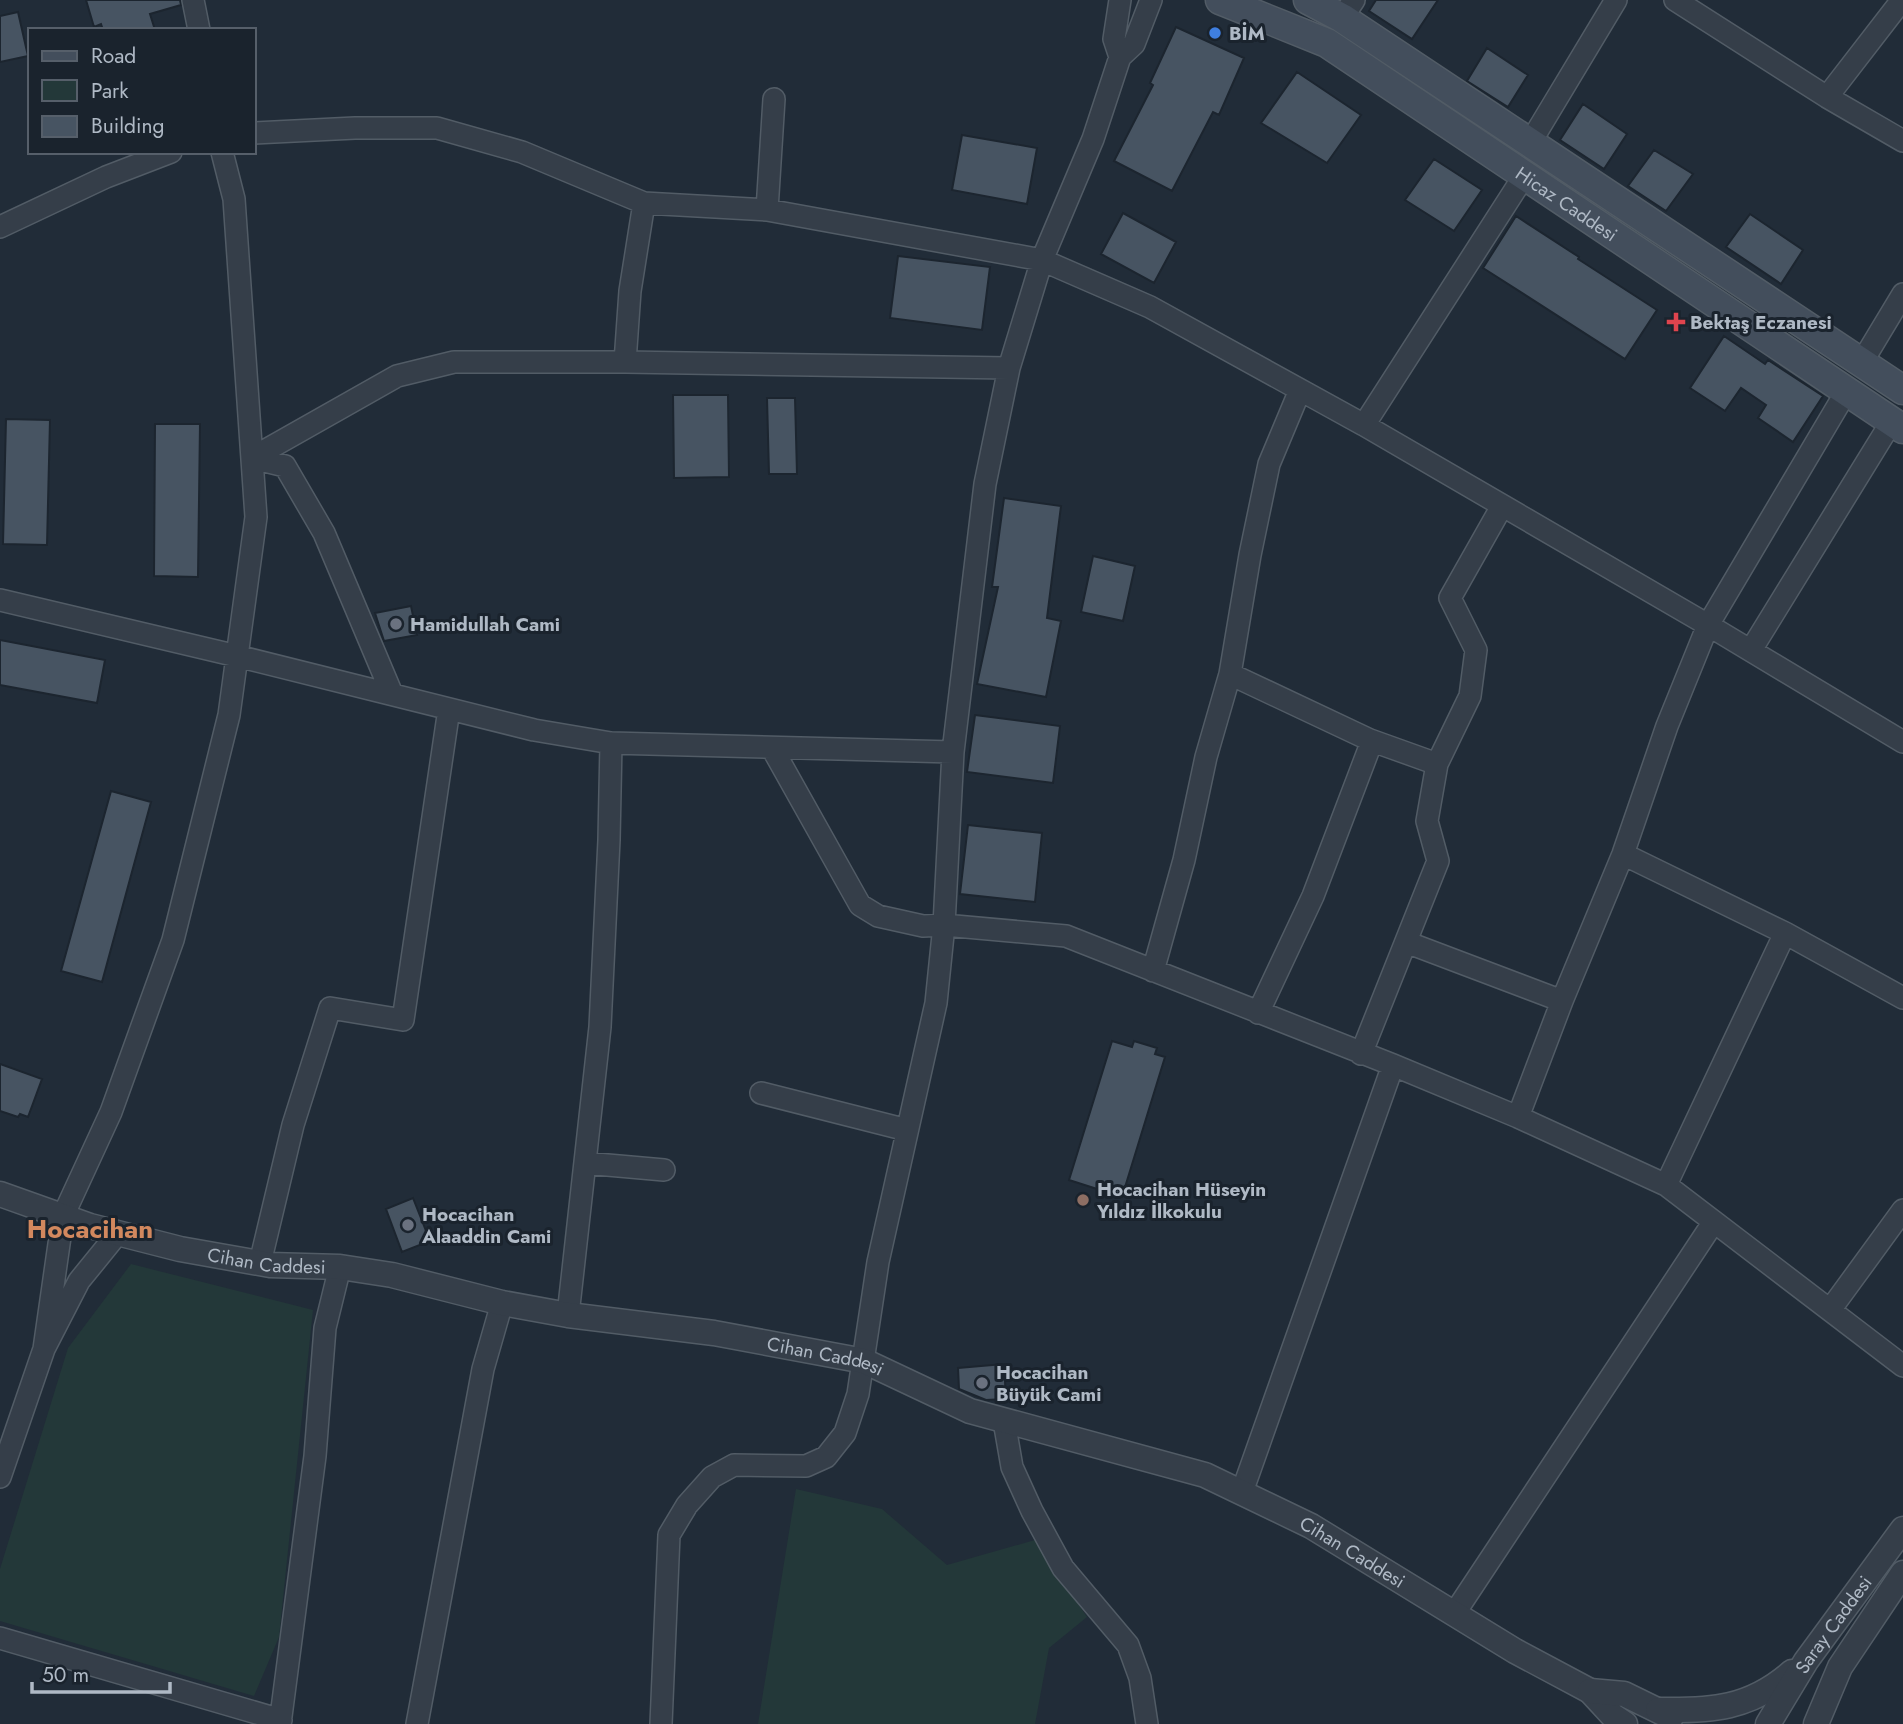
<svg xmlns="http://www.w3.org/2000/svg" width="1903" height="1724" viewBox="0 0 1903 1724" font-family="Jost,sans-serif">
	<rect width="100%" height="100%" fill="#212c38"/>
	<!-- green -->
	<path fill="#233839" d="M 131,1264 L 313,1310 L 279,1637 L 254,1696 L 0,1621 L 0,1569 L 68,1348 Z
		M 796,1489 L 882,1509 L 947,1565 L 1035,1540 L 1087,1617 L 1049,1648 L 1035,1724 L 758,1724 Z"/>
	<!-- building -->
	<path fill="#475462" stroke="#1c252f" stroke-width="2" d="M 86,0 L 180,0 L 181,5 L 150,14 L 155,30 L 103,30 L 101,24 L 94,27 Z
		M 1376,0 L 1438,0 L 1412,39 L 1369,11 Z
		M 18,12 L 28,56 L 0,62 L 0,16 Z
		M 1176,27 L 1244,58 L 1219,115 L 1213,112 L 1172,191 L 1114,161 L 1153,85 L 1150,83 Z
		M 1487,48 L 1528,75 L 1508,107 L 1467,81 Z
		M 1297,72 L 1361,115 L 1327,163 L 1261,123 Z
		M 1583,104 L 1627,134 L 1604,169 L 1560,140 Z
		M 962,135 L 1037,148 L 1027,204 L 952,190 Z
		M 1654,150 L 1693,174 L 1666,211 L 1628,186 Z
		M 1434,159 L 1482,190 L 1454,231 L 1405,200 Z
		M 1123,213 L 1176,242 L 1154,283 L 1101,254 Z
		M 1750,214 L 1803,250 L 1781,284 L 1726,247 Z
		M 1516,216 L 1579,257 L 1578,259 L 1657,310 L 1625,359 L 1483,268 Z
		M 898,256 L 990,267 L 982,330 L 890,318 Z
		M 1724,336 L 1765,364 L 1768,360 L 1823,396 L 1793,442 L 1758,418 L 1766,405 L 1741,388 L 1725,411 L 1690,388 Z
		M 673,395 L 728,395 L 729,477 L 674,478 Z
		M 767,398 L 795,398 L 797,474 L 769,474 Z
		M 6,419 L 50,420 L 47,545 L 3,544 Z
		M 155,424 L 200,424 L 198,577 L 154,576 Z
		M 1004,498 L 1061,506 L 1047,618 L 1061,621 L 1046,697 L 977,684 L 998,587 L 992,587 Z
		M 1093,556 L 1135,566 L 1123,621 L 1081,612 Z
		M 411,606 L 417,635 L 384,641 L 375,613 Z
		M 0,640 L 105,660 L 97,703 L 0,685 Z
		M 975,715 L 1060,726 L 1053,783 L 967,772 Z
		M 111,791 L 151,802 L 102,982 L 61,971 Z
		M 968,825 L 1042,833 L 1035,902 L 960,894 Z
		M 1112,1041 L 1132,1047 L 1134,1041 L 1157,1048 L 1155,1054 L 1165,1057 L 1122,1197 L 1069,1180 Z
		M 0,1064 L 42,1079 L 28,1117 L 20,1114 L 18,1117 L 0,1111 Z
		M 413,1198 L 430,1241 L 402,1252 L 386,1209 Z
		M 1004,1364 L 1006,1399 L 986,1400 L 959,1389 L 958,1368 Z"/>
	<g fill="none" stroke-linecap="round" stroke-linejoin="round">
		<defs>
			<path id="minor" d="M 193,0 L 199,30
				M 1120,0 L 1114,39 L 1120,57 L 1134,44 L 1151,0
				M 1675,0 L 1827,97 L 1903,141
				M 1342,18 L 1354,0
				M 1827,97 L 1902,0
				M 254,133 L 355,128 L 437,128 L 522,152 L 644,203 L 767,210 L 1042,260 L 1150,307 L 1364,425 L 1708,625 L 1903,742
				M 1530,143 L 1616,0
				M 767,210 L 774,99
				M 0,227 L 106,177 L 171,152
				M 625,362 L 630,291 L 644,203
				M 1862,362 L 1903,294
				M 1364,425 L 1524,176
				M 252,458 L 397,376 L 454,362 L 625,362 L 1009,368
				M 252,458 L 285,466 L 324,533 L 392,694
				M 0,600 L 237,656 L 534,730 L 611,743 L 953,752
				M 1751,650 L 1892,421
				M 1230,674 L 1370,740 L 1437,764
				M 772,748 L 860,905 L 878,916 L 923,926 L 944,925 L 1066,936 L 1393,1065 L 1518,1117 L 1666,1185 L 1903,1366
				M 1623,854 L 1785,933 L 1903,998
				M 1406,942 L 1562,1001
				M 1153,971 L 1184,860 L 1206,757 L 1230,674 L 1250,555 L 1269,464 L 1300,390
				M 1258,1013 L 1313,896 L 1372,741
				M 1361,1054 L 1438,861 L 1427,821 L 1437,764 L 1470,696 L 1476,650 L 1450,598 L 1502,506
				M 761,1093 L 907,1130
				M 1518,1117 L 1562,1001 L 1623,854 L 1667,726 L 1708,625 L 1846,392
				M 585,1163 L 664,1170
				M 1666,1185 L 1785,933
				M 118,1233 L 79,1281 L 44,1349 L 63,1216 L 111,1112 L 173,940 L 229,715 L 256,517 L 234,199 L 222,152
				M 260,1263 L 293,1125 L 330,1008 L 403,1020 L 449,709
				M 1830,1310 L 1903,1210
				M 568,1315 L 600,1027 L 609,840 L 611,743
				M 1004,1421 L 1012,1467 L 1032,1511 L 1063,1568 L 1128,1645 L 1140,1678 L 1147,1724
				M 0,1477 L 44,1349
				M 1242,1492 L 1393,1065
				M 1454,1614 L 1713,1223
				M 0,1638 L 281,1720
				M 280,1724 L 315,1456 L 325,1328 L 340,1267
				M 417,1724 L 483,1369 L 502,1303
				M 661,1724 L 669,1535 L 687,1505 L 712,1477 L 734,1465 L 806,1466 L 826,1457 L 845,1433 L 858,1394 L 878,1262 L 936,1003 L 944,925 L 953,752 L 985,484 L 1009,368 L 1042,260 L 1093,139 L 1120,57"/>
			<g id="tertiary">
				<path id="s1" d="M 0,1194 L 90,1226 L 180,1249 L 270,1265 L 340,1267 L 392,1275 L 502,1303 L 568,1315 L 714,1333 L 864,1361 L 970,1411 L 1205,1475 L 1311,1526 L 1515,1651 L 1590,1691 L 1613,1716 L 1625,1724"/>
				<path d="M 1590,1691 L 1624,1694 L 1671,1717"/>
				<path d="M 1658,1710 C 1711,1711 1750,1709 1792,1672"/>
				<path id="s2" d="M 1768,1724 L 1806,1661 L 1903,1529"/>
				<path d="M 1816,1724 L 1840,1667 L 1903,1573"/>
			</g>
			<g id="secondary">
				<path id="s3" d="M 1220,0 L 1327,43 L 1903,429"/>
				<path d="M 1308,0 L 1342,18 L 1903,390"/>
			</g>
		</defs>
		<!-- minor casing -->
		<use href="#minor" stroke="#525c66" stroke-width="24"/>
		<!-- tertiary casing -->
		<use href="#tertiary" stroke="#525c66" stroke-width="27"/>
		<!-- secondary casing -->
		<use href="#secondary" stroke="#525c66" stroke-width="31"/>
		<!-- minor -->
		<use href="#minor" stroke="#353e49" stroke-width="21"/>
		<!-- tertiary -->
		<use href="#tertiary" stroke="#353e49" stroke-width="24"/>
		<!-- secondary -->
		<use href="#secondary" stroke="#434e5c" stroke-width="28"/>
	</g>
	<!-- markers -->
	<circle fill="#3f7fe0" stroke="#1a232d" stroke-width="2.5" cx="1215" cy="33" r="7"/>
	<path fill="#e0444e" stroke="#1a232d" stroke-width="2.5" d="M1672.5 311.5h7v7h7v7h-7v7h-7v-7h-7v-7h7z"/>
	<g fill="#6b7280" stroke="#1a232d" stroke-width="2.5">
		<circle cx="396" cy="624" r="7"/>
		<circle cx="408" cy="1225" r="7"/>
		<circle cx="982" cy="1383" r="7"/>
	</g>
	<circle fill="#8d6e63" stroke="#1a232d" stroke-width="2.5" cx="1083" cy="1200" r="7"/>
	<g text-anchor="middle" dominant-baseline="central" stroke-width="6" stroke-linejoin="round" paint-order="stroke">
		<!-- poi labels -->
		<g font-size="19" font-weight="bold" fill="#afb9c5" stroke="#1a232d" text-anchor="start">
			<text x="1229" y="33">BİM</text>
			<text x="1690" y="322">Bektaş Eczanesi</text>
			<text x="410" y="624">Hamidullah Cami</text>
			<text x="1097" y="1189">Hocacihan Hüseyin<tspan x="1097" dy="22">Yıldız İlkokulu</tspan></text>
			<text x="422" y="1214">Hocacihan<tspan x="422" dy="22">Alaaddin Cami</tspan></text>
			<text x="996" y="1372">Hocacihan<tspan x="996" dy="22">Büyük Cami</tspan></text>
		</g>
		<!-- street labels -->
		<g font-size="19" fill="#afb9c5" stroke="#1a232d">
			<text stroke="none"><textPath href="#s3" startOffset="404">Hicaz Caddesi</textPath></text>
			<text stroke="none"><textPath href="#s1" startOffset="276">Cihan Caddesi</textPath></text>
			<text stroke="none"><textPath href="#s1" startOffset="844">Cihan Caddesi</textPath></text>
			<text stroke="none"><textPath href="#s1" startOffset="1410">Cihan Caddesi</textPath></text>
			<text stroke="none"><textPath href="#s2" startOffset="119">Saray Caddesi</textPath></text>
		</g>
		<!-- district labels -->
		<g font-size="26" font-weight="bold" fill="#d2885e" stroke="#1a232d">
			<text x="90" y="1229">Hocacihan</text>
		</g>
	</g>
	<!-- legend -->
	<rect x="28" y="28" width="228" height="126" fill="#1a232d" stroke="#565f6a" stroke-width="2"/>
	<rect x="42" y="51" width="35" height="10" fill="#434e5c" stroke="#565f6a" stroke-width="2"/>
	<text x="91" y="63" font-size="21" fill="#afb9c5">Road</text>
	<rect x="42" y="80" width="35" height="21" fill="#233839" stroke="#565f6a" stroke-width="2"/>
	<text x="91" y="98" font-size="21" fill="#afb9c5">Park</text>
	<rect x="42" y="116" width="35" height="21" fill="#475462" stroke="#565f6a" stroke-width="2"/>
	<text x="91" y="133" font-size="21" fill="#afb9c5">Building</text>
	<!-- scale -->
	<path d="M32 1682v10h138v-10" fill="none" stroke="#afb9c5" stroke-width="3.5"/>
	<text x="42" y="1682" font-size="21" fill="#afb9c5" stroke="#1a232d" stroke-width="5" paint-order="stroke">50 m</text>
</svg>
